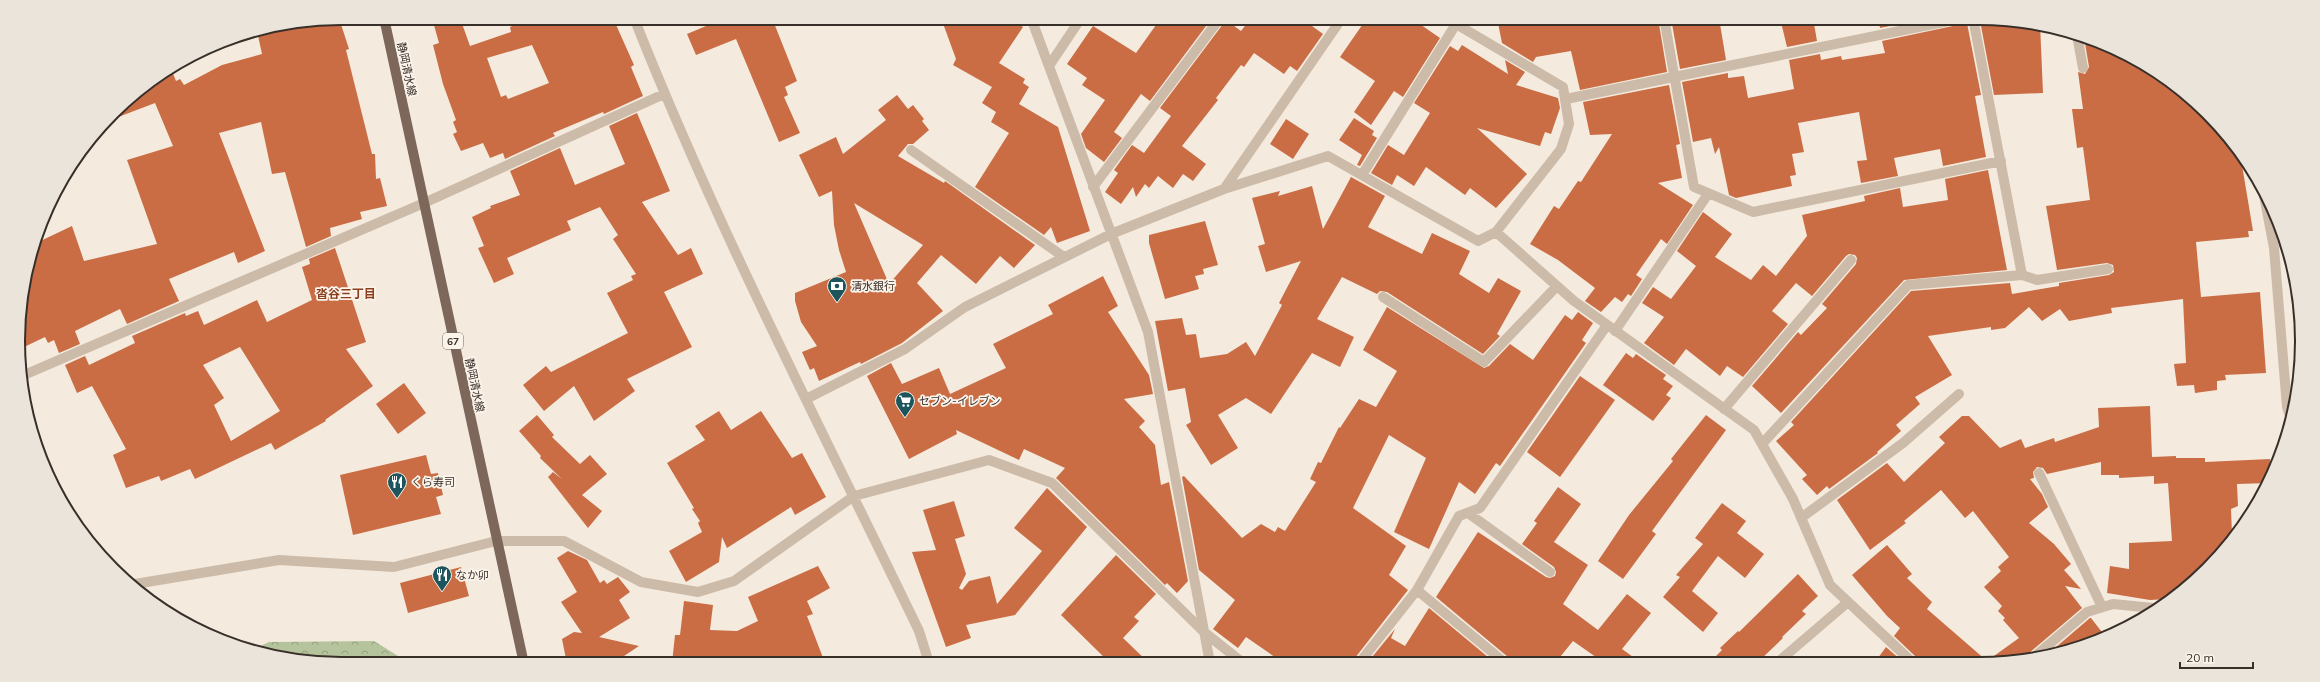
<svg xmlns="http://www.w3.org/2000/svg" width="2320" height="682" viewBox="0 0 2320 682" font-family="Mulish,'Noto Sans JP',sans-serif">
	<defs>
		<pattern id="forest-crowns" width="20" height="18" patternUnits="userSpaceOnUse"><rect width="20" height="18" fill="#b5c49d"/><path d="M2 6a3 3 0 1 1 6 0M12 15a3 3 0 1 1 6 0" fill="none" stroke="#94a080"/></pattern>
	</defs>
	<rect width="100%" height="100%" fill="#f4ebde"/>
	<!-- forest -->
	<path fill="url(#forest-crowns)" d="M 374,641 L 411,664 C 357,664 303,665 252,650 L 269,642 Z"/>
	<!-- building -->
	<path fill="#ca6d45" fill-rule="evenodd" d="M 339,18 L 349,49 L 346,50 L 372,154 L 375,154 L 376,179 L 380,178 L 387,206 L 360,212 L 362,219 L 330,228 L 331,236 L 306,247 L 285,172 L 272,174 L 261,122 L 219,133 L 265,251 L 238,263 L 234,252 L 169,279 L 179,301 L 127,324 L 120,309 L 75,331 L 80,344 L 59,353 L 54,340 L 48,343 L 45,337 L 22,348 L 19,320 L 29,257 L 34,244 L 72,226 L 84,261 L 157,244 L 127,160 L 173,146 L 155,103 L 113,119 L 111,116 L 128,98 L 172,71 L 176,81 L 180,79 L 184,85 L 222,65 L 262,54 L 257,31 L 278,24 Z
		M 432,18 L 460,18 L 470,46 L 511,32 L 510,27 L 531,18 L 613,18 L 634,65 L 631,67 L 643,96 L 604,114 L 603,112 L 553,133 L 555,136 L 505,159 L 503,153 L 490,158 L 483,143 L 461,151 L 453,134 L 457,132 L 453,122 L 456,120 L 443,84 L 433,45 L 439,43 ZM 532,45 L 549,83 L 508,99 L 506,95 L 501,97 L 487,58 Z
		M 725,18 L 784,18 L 774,23 L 797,81 L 785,87 L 788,95 L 784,97 L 800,133 L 779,142 L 736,39 L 696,55 L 687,34 Z
		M 941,18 L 1010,18 L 1023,27 L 999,63 L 1025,79 L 1023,83 L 1029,87 L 1019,104 L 1058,127 L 1090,231 L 1057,243 L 1051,227 L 1044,235 L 975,187 L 1009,133 L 991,122 L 996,112 L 982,103 L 992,87 L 953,65 L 956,59 Z
		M 1161,18 L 1212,18 L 1150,101 L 1141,94 L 1114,132 L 1122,138 L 1104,162 L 1086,148 L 1081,134 L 1105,100 L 1082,85 L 1087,78 L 1067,64 L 1093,26 L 1136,53 Z
		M 1251,18 L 1301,18 L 1323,34 L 1297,71 L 1290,66 L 1284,74 L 1254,53 L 1244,67 L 1241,65 L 1216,98 L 1218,100 L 1182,146 L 1206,164 L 1193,181 L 1183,174 L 1173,188 L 1158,176 L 1149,188 L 1145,184 L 1136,197 L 1133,187 L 1121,204 L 1105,192 L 1118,173 L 1114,170 L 1132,145 L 1144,153 L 1171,116 L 1160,108 L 1226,20 L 1241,31 Z
		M 1367,18 L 1411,18 L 1440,38 L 1403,97 L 1394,91 L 1371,125 L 1354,112 L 1375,81 L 1340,57 Z
		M 1497,18 L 1658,18 L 1667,72 L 1580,90 L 1571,51 L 1536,57 L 1533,62 L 1502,43 Z
		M 1671,18 L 1719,18 L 1726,60 L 1680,69 Z
		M 1780,18 L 1813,18 L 1817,41 L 1787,47 Z
		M 1878,18 L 1930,18 L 1880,28 Z
		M 2009,21 L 2040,24 L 2043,93 L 1994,95 L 1981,26 Z
		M 1967,23 L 1981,95 L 1975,96 L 1986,157 L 1943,166 L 1940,149 L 1894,158 L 1898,176 L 1861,183 L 1857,161 L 1867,160 L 1859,112 L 1798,123 L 1804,152 L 1792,154 L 1796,175 L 1790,176 L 1792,186 L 1736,198 L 1729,195 L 1719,147 L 1715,154 L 1711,138 L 1693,142 L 1682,82 L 1728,73 L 1728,78 L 1744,76 L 1748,98 L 1794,89 L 1789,60 L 1820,54 L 1821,60 L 1841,56 L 1842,60 L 1885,53 L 1882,41 Z
		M 2084,37 L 2102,42 L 2158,72 L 2207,112 L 2240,153 L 2253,231 L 2248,231 L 2249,237 L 2196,242 L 2201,297 L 2260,292 L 2266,373 L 2225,375 L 2226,380 L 2217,381 L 2217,390 L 2195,393 L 2194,385 L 2177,386 L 2174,364 L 2186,363 L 2183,299 L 2111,308 L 2112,313 L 2069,321 L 2060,309 L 2042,321 L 2029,307 L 2005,328 L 1991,330 L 1991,327 L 1928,336 L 1952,375 L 1915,397 L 1920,404 L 1896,425 L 1901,431 L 1877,452 L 1878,453 L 1829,489 L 1827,486 L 1817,495 L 1802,479 L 1807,475 L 1776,441 L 1794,425 L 1791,422 L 1911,291 L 2010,283 L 2012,294 L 2059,286 L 2059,283 L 2109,275 L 2114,272 L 2113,265 L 2107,263 L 2057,270 L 2046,206 L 2090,200 L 2083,147 L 2077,148 L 2072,109 L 2083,109 L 2078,72 L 2085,74 L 2089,67 Z
		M 1462,45 L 1508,74 L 1505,60 L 1525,72 L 1516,85 L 1558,98 L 1560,108 L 1551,134 L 1545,132 L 1540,146 L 1477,128 L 1527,174 L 1496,208 L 1470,188 L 1465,195 L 1426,167 L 1414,186 L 1397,175 L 1392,185 L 1371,173 L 1388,145 L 1404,155 L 1430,113 L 1414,103 L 1450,46 L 1458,51 Z
		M 1669,85 L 1680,144 L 1676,145 L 1682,178 L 1658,183 L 1693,205 L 1667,244 L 1661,239 L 1636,275 L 1642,279 L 1631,296 L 1628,294 L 1622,302 L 1615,297 L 1601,312 L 1585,301 L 1595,288 L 1558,260 L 1530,244 L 1554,206 L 1559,209 L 1578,181 L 1581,182 L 1612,134 L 1590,135 L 1583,102 Z
		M 897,95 L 908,109 L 913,105 L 924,119 L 922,121 L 929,130 L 913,144 L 908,144 L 898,156 L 944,183 L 945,181 L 1035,245 L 1014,268 L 1000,256 L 976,284 L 941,255 L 917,283 L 943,311 L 902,343 L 861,364 L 860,362 L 819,381 L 814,368 L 810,370 L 802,352 L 817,346 L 801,322 L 795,301 L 795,293 L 846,272 L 839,250 L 834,225 L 832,191 L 819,197 L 799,155 L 836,137 L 843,154 L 886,120 L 878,110 ZM 854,203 L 923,245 L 889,284 Z
		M 637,113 L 670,191 L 642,202 L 678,255 L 691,248 L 703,274 L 664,292 L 692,347 L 627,379 L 635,391 L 594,421 L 574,386 L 544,411 L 523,385 L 546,366 L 551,372 L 628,333 L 607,293 L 633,280 L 631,276 L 636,274 L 613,239 L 618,235 L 600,207 L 567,221 L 571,230 L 507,258 L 514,274 L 494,283 L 478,248 L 484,246 L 472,217 L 491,208 L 490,206 L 520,195 L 510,171 L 560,148 L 575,185 L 625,164 L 609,126 Z
		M 1354,118 L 1374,131 L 1372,135 L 1377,138 L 1360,166 L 1357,165 L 1362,155 L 1339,140 Z
		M 1286,119 L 1309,134 L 1293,159 L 1270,144 Z
		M 1988,170 L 2007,270 L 1904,280 L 1781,413 L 1752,386 L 1798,332 L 1801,335 L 1827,308 L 1822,304 L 1856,264 L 1857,258 L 1855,255 L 1849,254 L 1846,256 L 1812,296 L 1796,283 L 1772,311 L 1788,324 L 1743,377 L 1727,366 L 1720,376 L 1686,349 L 1674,365 L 1644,343 L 1664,317 L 1642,303 L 1653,287 L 1671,299 L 1696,266 L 1677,251 L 1703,212 L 1732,234 L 1715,257 L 1751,280 L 1763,265 L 1776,276 L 1807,236 L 1802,215 L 1865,201 L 1864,196 L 1900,188 L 1903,207 L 1948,200 L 1945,179 Z
		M 1351,177 L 1385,196 L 1368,227 L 1422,254 L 1432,233 L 1470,251 L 1459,274 L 1489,293 L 1498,278 L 1521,291 L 1497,334 L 1500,336 L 1483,354 L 1387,292 L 1380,291 L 1377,294 L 1342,277 L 1317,319 L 1354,337 L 1340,367 L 1312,353 L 1271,414 L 1246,398 L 1218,415 L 1238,448 L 1211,465 L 1186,425 L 1191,422 L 1185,388 L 1168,391 L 1155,321 L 1182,318 L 1186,335 L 1196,334 L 1200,358 L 1227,354 L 1246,342 L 1255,356 L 1282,305 L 1279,303 L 1301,261 L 1266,272 L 1258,246 L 1265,244 L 1252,198 L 1280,191 L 1278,196 L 1312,186 L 1323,229 Z
		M 1205,221 L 1218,265 L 1203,269 L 1204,274 L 1195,276 L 1199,289 L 1165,299 L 1149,243 L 1149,235 Z
		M 335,248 L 366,342 L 346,349 L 373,386 L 325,420 L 326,421 L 275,450 L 271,443 L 195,479 L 190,469 L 161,481 L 159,476 L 126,488 L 113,455 L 126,449 L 92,386 L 77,393 L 65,365 L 85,356 L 89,365 L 135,343 L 132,336 L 185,313 L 186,316 L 198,311 L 204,325 L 257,300 L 267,322 L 312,300 L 302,267 L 310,264 L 309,259 ZM 240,347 L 280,411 L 231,441 L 214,405 L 224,398 L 203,365 Z
		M 1103,276 L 1118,306 L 1108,312 L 1149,375 L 1153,394 L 1124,399 L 1145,421 L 1139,427 L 1155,445 L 1161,485 L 1169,482 L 1188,581 L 1177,593 L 1167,583 L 1165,585 L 1056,478 L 1065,468 L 1024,449 L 1019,460 L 956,430 L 957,434 L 909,459 L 867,376 L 891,363 L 902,384 L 939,368 L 950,394 L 1006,368 L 993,344 L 1053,314 L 1048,305 Z
		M 1387,307 L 1484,368 L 1489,366 L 1510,344 L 1533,360 L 1565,315 L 1572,320 L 1578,312 L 1593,323 L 1582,340 L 1586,343 L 1500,466 L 1496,463 L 1475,494 L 1459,482 L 1429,549 L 1394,532 L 1426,458 L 1389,435 L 1353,508 L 1406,546 L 1389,575 L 1408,590 L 1355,658 L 1354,662 L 1282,662 L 1246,637 L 1238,648 L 1213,629 L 1235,600 L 1199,570 L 1182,477 L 1184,476 L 1242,538 L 1261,524 L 1275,532 L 1278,527 L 1285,531 L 1316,482 L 1310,479 L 1318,462 L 1321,463 L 1339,427 L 1340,428 L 1359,399 L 1376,407 L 1397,371 L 1363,350 Z
		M 1626,353 L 1633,358 L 1636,354 L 1666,375 L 1663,379 L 1673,386 L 1666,395 L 1671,398 L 1653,421 L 1603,385 Z
		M 1580,376 L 1615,400 L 1560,477 L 1527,452 Z
		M 404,383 L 426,413 L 398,434 L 376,404 Z
		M 2150,406 L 2152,457 L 2176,456 L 2176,458 L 2205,458 L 2205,462 L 2270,459 L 2269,483 L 2237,484 L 2238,506 L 2231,509 L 2232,535 L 2207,570 L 2167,599 L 2150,600 L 2107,593 L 2110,566 L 2129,569 L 2129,543 L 2172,541 L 2168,483 L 2154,484 L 2154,476 L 2119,478 L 2119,475 L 2101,475 L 2101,462 L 2047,474 L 2043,468 L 2037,467 L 2033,472 L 2034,478 L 2030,479 L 2042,494 L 2048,507 L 2029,523 L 2054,544 L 2071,564 L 2064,570 L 2081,589 L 2065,586 L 2082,608 L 2029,653 L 2027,660 L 2021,661 L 1917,661 L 1915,656 L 1894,636 L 1900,628 L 1887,616 L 1852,575 L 1887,545 L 1912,574 L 1907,578 L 1932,602 L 1927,609 L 1987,661 L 2019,638 L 2003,620 L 2005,618 L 1998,611 L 2002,606 L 1984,587 L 2001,571 L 1998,567 L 2009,557 L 1973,511 L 1965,518 L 1941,490 L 1904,521 L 1906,523 L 1870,550 L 1837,500 L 1887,463 L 1904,482 L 1945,443 L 1939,437 L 1962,416 L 1969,416 L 2000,448 L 2021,439 L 2025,448 L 2054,438 L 2055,442 L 2099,427 L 2098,408 Z
		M 719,411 L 731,430 L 761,411 L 792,458 L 802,453 L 826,497 L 795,515 L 791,507 L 727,548 L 722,537 L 719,562 L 686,582 L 669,551 L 702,532 L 698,523 L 700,521 L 692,509 L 694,508 L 667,463 L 705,440 L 695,426 Z
		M 537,415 L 554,435 L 552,437 L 580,464 L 590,455 L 607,474 L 582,495 L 602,511 L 588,528 L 548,477 L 553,472 L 562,479 L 540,458 L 541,456 L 519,431 Z
		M 1706,415 L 1726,430 L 1652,531 L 1656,534 L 1623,579 L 1598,561 L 1629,515 L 1673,461 L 1671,459 Z
		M 426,455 L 431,474 L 438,473 L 443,495 L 436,497 L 441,514 L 353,535 L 340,475 Z
		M 1558,487 L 1581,504 L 1554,542 L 1588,565 L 1563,604 L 1598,630 L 1627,594 L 1651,613 L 1622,649 L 1640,662 L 1603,662 L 1573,641 L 1556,662 L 1510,662 L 1508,657 L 1436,597 L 1478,532 L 1546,577 L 1550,578 L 1555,576 L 1556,572 L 1554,567 L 1522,544 L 1537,523 L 1534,521 Z
		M 1047,488 L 1087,527 L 1015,615 L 966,625 L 971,638 L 946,647 L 912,552 L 936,550 L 923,510 L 954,501 L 965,536 L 955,539 L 966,574 L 959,588 L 962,590 L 969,581 L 990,576 L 997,604 L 1042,551 L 1014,528 Z
		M 1722,503 L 1746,521 L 1737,533 L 1764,554 L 1745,578 L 1718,556 L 1692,591 L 1718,613 L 1703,632 L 1663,597 L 1680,577 L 1676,575 L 1703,544 L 1695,538 Z
		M 568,551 L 587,560 L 600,583 L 604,580 L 607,584 L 618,577 L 630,592 L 619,600 L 630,618 L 599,637 L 639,646 L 612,664 L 567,664 L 562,639 L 574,632 L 582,633 L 561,602 L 577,592 L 557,558 Z
		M 1116,555 L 1156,594 L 1134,617 L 1139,621 L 1123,638 L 1149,663 L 1110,663 L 1061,615 Z
		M 818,566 L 830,588 L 807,601 L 813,614 L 807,616 L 825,663 L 672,663 L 675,635 L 680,635 L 684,601 L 713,605 L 710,630 L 737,631 L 758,621 L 748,597 Z
		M 461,567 L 469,596 L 408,613 L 400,583 Z
		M 1798,574 L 1818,596 L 1802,611 L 1806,614 L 1782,637 L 1783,638 L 1758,662 L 1710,662 L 1722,650 L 1720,648 L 1738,631 L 1739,632 Z
		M 1429,608 L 1494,662 L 1368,662 L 1395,629 L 1391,638 L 1405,646 Z
		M 2091,618 L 2105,636 L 2049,653 L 2090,618 Z
		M 1886,647 L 1902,661 L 1875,662 Z"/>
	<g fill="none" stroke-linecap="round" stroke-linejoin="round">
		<!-- minor -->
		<path stroke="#cdbba9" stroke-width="10" d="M 634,18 C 717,228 821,428 919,631 L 929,663
			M 1031,18 L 1148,332 L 1210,663
			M 1664,18 L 1694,187 L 1753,212 L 2001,161
			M 2077,35 L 2083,68
			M 1049,66 L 1081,18
			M 1566,99 L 1963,18
			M 911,150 L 1064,257
			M 1362,175 L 1456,24 L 1447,18
			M 1093,187 L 1220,18
			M 1224,189 L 1342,18
			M 2263,190 L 2274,248 L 2287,407 L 2291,419
			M 1496,232 L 1574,301 L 1754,430 L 1793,499 L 1830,585 L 1911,661
			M 2022,275 L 2037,280 L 2108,269
			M 1383,297 L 1484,362 L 1557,286
			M 1615,331 L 1708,194
			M 24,375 L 424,203 L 664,94
			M 806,399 L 905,349 L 965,307 L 1111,234 L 1224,189 L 1328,156 L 1478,241 L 1496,232 L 1561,149 L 1569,124 L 1563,87 L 1456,24 L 1455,18
			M 1724,409 L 1851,260
			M 1762,444 L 1908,285 L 2022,275 L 1973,18
			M 2039,473 L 2102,607
			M 1468,513 L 1550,572
			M 1801,518 L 1903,443 L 1959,394
			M 135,584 L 279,560 L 394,567 L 496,541 L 564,541 L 641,582 L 698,592 L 734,581 L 854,496 L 989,460 L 1052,483 L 1204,632 L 1243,663
			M 1417,590 L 1504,662
			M 2033,658 L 2087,612 L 2113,604 L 2153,608
			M 1360,662 L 1417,590 L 1459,516 L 1480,508 L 1607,325
			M 1778,662 L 1848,602"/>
		<!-- major -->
		<path stroke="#7c675a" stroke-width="10" d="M 384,18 L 524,664"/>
	</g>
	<!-- icons -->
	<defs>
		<symbol id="bank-pin" viewBox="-11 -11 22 30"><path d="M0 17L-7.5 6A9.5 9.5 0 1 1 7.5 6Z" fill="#1d555d" stroke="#fbf4eb"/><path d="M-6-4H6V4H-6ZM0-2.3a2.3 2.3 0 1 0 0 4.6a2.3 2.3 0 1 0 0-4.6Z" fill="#fff"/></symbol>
		<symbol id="supermarket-pin" viewBox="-11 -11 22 30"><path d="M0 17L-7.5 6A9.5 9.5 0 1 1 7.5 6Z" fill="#1d555d" stroke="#fbf4eb"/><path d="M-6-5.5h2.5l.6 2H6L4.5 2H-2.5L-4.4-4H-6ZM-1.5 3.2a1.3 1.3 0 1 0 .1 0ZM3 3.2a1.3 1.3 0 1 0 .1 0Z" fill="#fff"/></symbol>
		<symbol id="restaurant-pin" viewBox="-11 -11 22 30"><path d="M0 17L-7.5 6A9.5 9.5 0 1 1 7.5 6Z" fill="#1d555d" stroke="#fbf4eb"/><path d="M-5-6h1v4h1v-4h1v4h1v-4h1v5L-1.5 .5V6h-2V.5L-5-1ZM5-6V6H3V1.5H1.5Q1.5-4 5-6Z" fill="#fff"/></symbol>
	</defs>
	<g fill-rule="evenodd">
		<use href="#bank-pin" x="826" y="275" width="22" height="30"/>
		<use href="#supermarket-pin" x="894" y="390" width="22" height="30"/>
		<use href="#restaurant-pin" x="386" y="471" width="22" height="30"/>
		<use href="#restaurant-pin" x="431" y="564" width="22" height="30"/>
	</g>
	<g text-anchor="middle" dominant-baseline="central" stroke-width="3.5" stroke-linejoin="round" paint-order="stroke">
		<!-- shield labels -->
		<rect fill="#fbf4eb" stroke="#736a63" stroke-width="1" x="443" y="333" width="20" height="16" rx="3"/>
		<g font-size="10" font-weight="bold" fill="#392f29">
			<text x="453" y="341">67</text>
		</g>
		<!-- street labels -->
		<g font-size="11" fill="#392f29" stroke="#fbf4eb">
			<text transform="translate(407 69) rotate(78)">静岡清水線</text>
			<text transform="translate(475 385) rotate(78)">静岡清水線</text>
		</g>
		<!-- poi labels -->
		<g font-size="11" fill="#392f29" stroke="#fbf4eb" text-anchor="start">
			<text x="851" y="286">清水銀行</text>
			<text x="919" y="401">セブン-イレブン</text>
			<text x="411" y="482">くら寿司</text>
			<text x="456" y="575">なか卯</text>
		</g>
		<!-- neighbourhood labels -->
		<g font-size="12" font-weight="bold" fill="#8c3f1f" stroke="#fbf4eb">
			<text x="346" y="293">沓谷三丁目</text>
		</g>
	</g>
	<!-- crop -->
	<path d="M0 0H2320V682H0ZM341 25H1979A316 316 0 0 1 2295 341V341A316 316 0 0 1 1979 657H341A316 316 0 0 1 25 341V341A316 316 0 0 1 341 25Z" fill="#ebe4db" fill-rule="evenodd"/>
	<path fill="none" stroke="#392f29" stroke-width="2" d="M341 25H1979A316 316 0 0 1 2295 341V341A316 316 0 0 1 1979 657H341A316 316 0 0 1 25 341V341A316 316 0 0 1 341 25Z"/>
	<!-- scale -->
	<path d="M2180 662v6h73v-6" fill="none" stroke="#392f29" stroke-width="2"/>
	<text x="2186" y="662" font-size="12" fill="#392f29" stroke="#fbf4eb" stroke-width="3" paint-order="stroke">20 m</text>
</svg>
